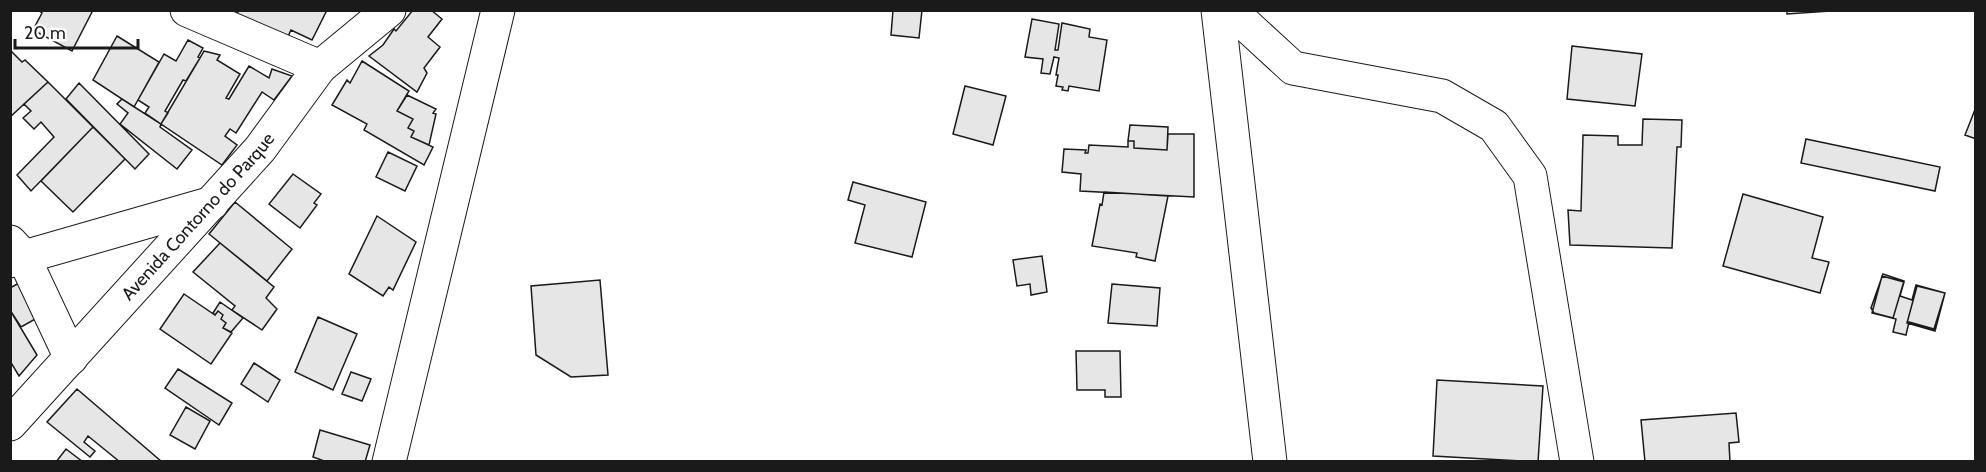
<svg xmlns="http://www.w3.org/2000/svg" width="1986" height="472" viewBox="0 0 1986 472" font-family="Cabin,sans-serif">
	<rect width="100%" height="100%" fill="#fff"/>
	<!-- building -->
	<path fill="#e6e6e6" stroke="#1a1a1a" stroke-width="1.5" d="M 38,10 L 93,10 L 72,51 L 33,30 L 42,13 Z
		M 239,10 L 327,10 L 312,40 L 291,30 L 282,49 L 231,25 Z
		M 413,10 L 431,10 L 442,19 L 428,37 L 440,47 L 424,68 L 427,73 L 417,92 L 369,56 L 383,45 L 394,29 L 396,31 Z
		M 893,10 L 922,10 L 919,38 L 891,35 Z
		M 1787,10 L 1830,10 L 1830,11 L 1787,14 Z
		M 1032,19 L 1059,24 L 1055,50 L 1058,50 L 1062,23 L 1090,29 L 1089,37 L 1107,40 L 1099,91 L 1069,86 L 1068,91 L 1062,90 L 1063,87 L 1056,86 L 1058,75 L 1056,75 L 1059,58 L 1054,57 L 1050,74 L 1041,73 L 1043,59 L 1025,57 Z
		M 117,36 L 159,62 L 134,107 L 93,80 Z
		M 188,40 L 203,48 L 198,57 L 200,58 L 186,81 L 183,80 L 165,111 L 168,113 L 161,124 L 145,113 L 149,107 L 138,100 L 164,54 L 176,61 Z
		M 1572,46 L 1642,54 L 1635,106 L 1567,99 Z
		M 10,50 L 22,62 L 25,60 L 48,82 L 10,117 Z
		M 204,51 L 220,55 L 217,60 L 240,74 L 226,98 L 229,99 L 249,66 L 269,78 L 272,69 L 292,76 L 274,100 L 262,92 L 236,133 L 230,129 L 225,136 L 237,145 L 222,165 L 161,124 Z
		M 362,61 L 409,91 L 397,111 L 413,119 L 408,128 L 414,131 L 411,137 L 433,147 L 424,165 L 364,130 L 367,124 L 332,105 L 347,80 L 350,83 Z
		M 48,82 L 93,127 L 31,191 L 17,175 L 54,137 L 41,122 L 34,129 L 23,118 L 31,111 L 24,104 Z
		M 79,83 L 149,154 L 135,169 L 66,99 Z
		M 965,86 L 1006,96 L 993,145 L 953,134 Z
		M 407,95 L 436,109 L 433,113 L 436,114 L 429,145 L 411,137 L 414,131 L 408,128 L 413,119 L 397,111 Z
		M 122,99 L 161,124 L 160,127 L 192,150 L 177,169 L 120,124 L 128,113 L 117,104 Z
		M 1976,107 L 1976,139 L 1965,135 Z
		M 1643,119 L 1682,120 L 1681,147 L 1677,147 L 1672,248 L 1570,245 L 1568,210 L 1581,211 L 1583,135 L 1618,136 L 1618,145 L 1642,145 Z
		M 1130,125 L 1168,127 L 1167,150 L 1134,148 L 1134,141 L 1128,141 Z
		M 93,127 L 125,159 L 73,212 L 41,181 Z
		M 1168,134 L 1194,134 L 1194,197 L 1080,191 L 1081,174 L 1062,172 L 1064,149 L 1086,150 L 1085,153 L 1088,153 L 1089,145 L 1128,147 L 1128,141 L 1134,141 L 1134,148 L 1167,150 Z
		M 1806,139 L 1940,167 L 1935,191 L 1801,163 Z
		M 388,152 L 417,166 L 405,191 L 376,177 Z
		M 293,174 L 321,194 L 314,203 L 317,205 L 300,228 L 269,204 Z
		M 853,182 L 926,202 L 912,257 L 855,243 L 865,205 L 848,200 Z
		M 1104,192 L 1168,196 L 1155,261 L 1136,257 L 1137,253 L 1092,246 L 1100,204 L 1102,205 Z
		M 1743,194 L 1823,217 L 1812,258 L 1829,262 L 1820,293 L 1723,266 Z
		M 235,202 L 292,249 L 267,281 L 209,234 Z
		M 377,216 L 416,242 L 393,290 L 389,287 L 383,296 L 349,274 Z
		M 220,243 L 274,287 L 266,298 L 277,309 L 262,330 L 232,310 L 235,306 L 193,272 Z
		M 1042,256 L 1047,292 L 1031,295 L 1030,284 L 1017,286 L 1013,260 Z
		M 1883,274 L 1904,281 L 1893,318 L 1874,313 L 1871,308 Z
		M 1882,276 L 1904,282 L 1900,296 L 1912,300 L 1916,285 L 1945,293 L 1934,329 L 1909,322 L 1906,335 L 1893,332 L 1896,319 L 1872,313 Z
		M 28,278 L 48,312 L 21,327 L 10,310 L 10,288 Z
		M 600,280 L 608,375 L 571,377 L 536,355 L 531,286 Z
		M 1112,284 L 1160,288 L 1157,326 L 1108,323 Z
		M 1917,286 L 1945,293 L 1935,331 L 1907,323 Z
		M 184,294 L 215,315 L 218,311 L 223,315 L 221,319 L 226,323 L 223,328 L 232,333 L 211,364 L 160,329 Z
		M 220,302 L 243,318 L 231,332 L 223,328 L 226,323 L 221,319 L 223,315 L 218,311 L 215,315 L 213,313 Z
		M 10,310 L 37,355 L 19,376 L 10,361 Z
		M 318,317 L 357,334 L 333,390 L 295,372 Z
		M 1076,351 L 1120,351 L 1121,397 L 1105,397 L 1105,390 L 1077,390 Z
		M 254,363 L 280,380 L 268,402 L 241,384 Z
		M 178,369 L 232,403 L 219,425 L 165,388 Z
		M 351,372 L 371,379 L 362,401 L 342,394 Z
		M 1437,380 L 1543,386 L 1538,462 L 1433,456 Z
		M 77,389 L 162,462 L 120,462 L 88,436 L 84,442 L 95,451 L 90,457 L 47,422 Z
		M 186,407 L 210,421 L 195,449 L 170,435 Z
		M 1736,413 L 1739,442 L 1729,443 L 1730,462 L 1645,462 L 1641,420 Z
		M 320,430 L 370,445 L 365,462 L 327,462 L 313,457 Z
		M 66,449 L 83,462 L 56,462 Z"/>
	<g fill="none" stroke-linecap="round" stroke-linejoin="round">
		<defs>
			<g id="street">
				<path d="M 187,10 L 320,67"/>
				<path d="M 1218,10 L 1270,462"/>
				<path d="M 1230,10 L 1293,68 L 1442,96 L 1494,126 L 1530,176 L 1577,462"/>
				<path d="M 10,242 L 23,256 L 71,358"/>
				<path d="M 10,261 L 212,203"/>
				<path id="s1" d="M 10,424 L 260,149 L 320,67 L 389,10"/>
				<path d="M 389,462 L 498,10"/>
			</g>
		</defs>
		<!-- street casing -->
		<use href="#street" stroke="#1a1a1a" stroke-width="35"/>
		<!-- street -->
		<use href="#street" stroke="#fff" stroke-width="33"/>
	</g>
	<g text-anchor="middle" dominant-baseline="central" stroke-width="4.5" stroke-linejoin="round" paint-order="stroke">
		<!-- street labels -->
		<g font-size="18" fill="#1a1a1a" stroke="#fff">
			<text stroke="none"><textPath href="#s1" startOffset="280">Avenida Contorno do Parque</textPath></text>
		</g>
	</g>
	<!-- border -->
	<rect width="1986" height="472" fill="none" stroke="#1a1a1a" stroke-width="24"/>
	<!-- scale -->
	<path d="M15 39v9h123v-9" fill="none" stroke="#1a1a1a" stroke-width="3"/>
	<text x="24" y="39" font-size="18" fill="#1a1a1a" stroke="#ffffff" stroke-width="4.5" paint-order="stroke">20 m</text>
</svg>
